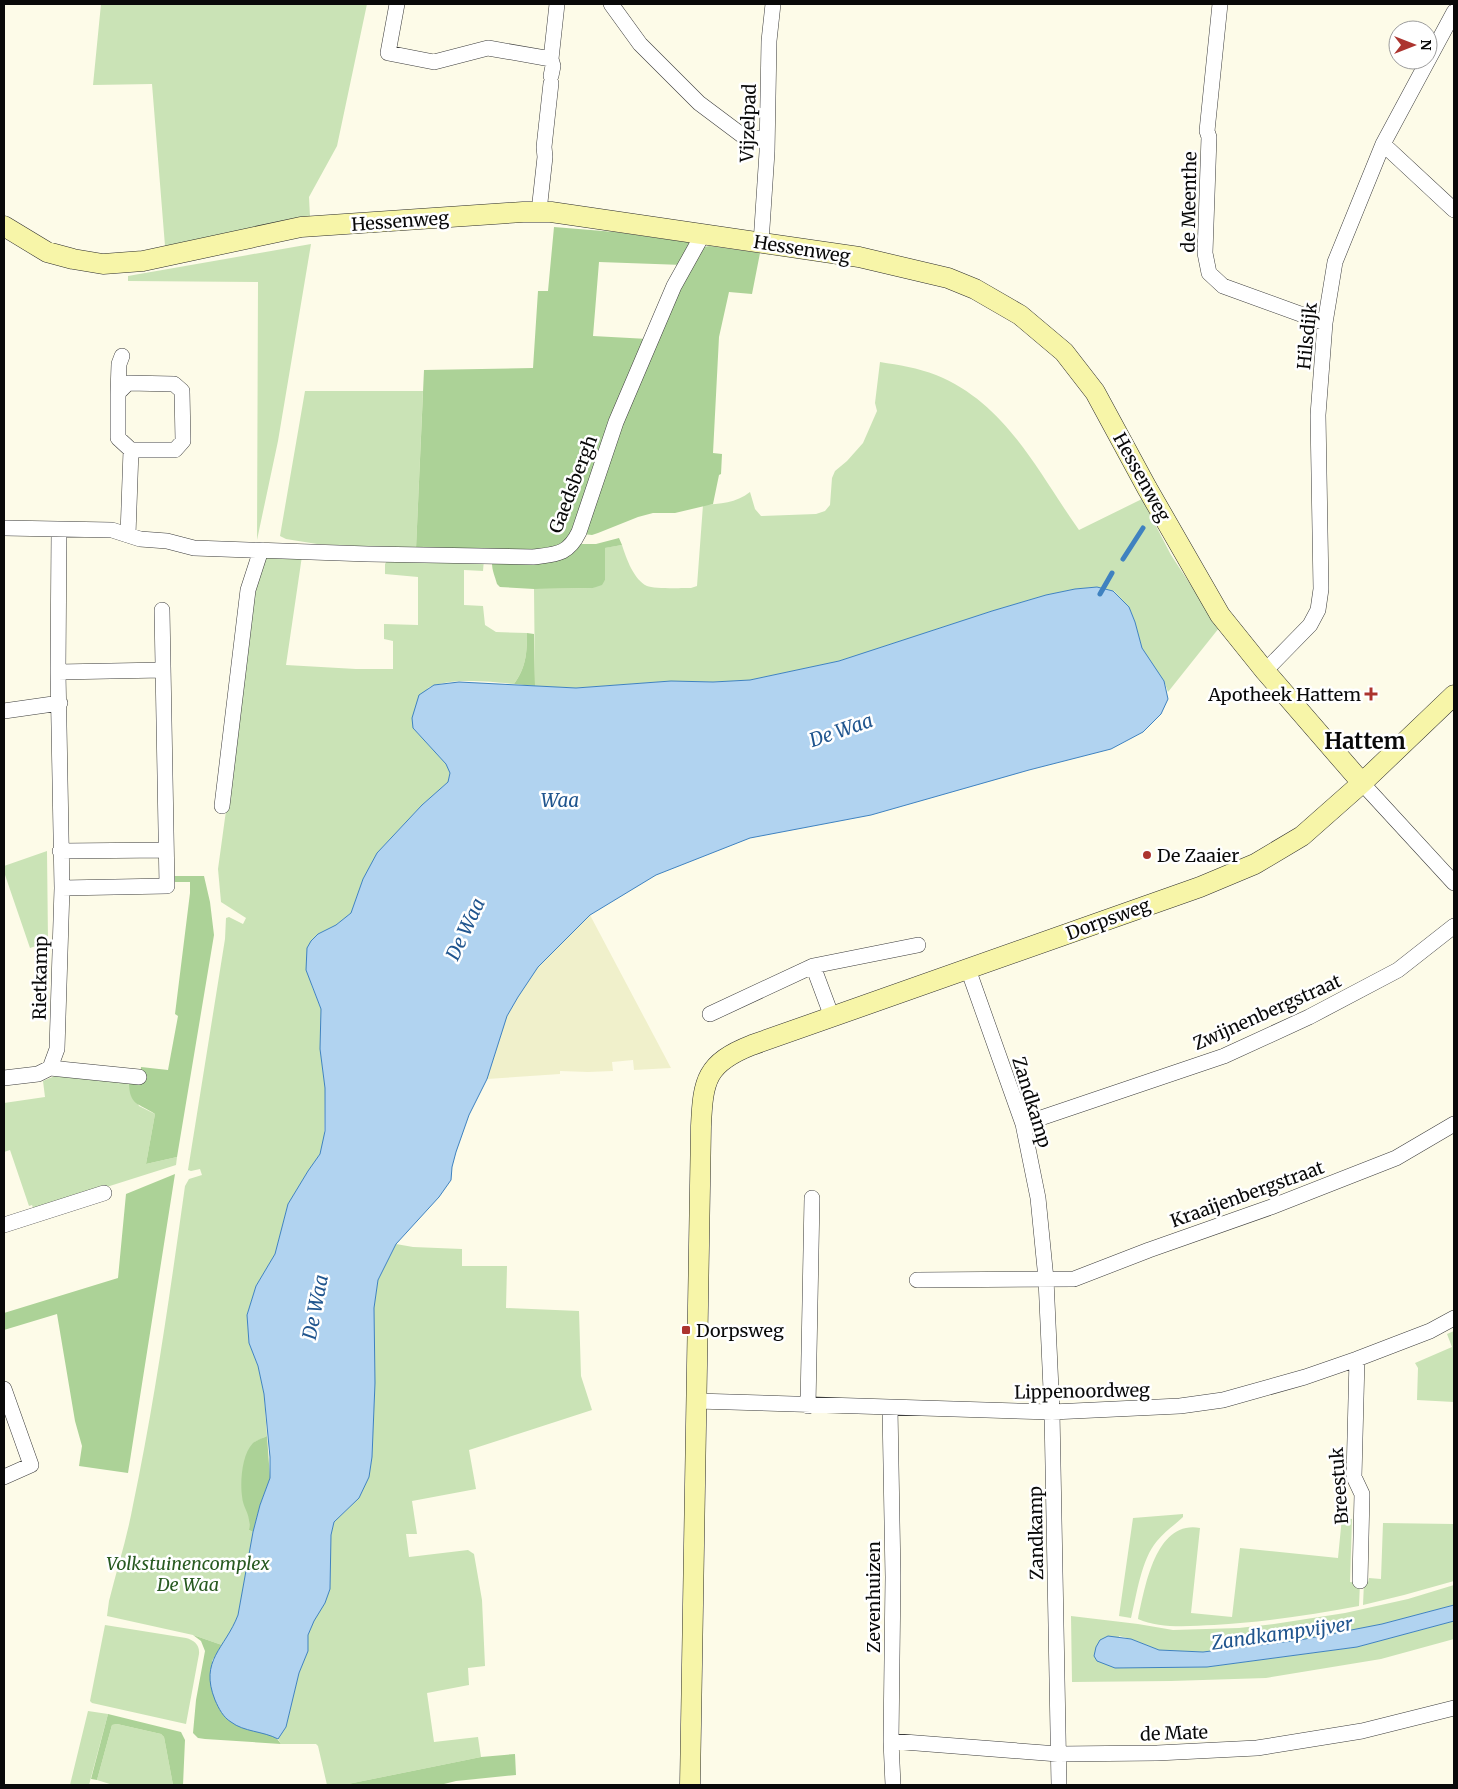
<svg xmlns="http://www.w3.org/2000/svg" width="1458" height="1789" viewBox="0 0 1458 1789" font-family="Merriweather,serif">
	<rect width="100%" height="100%" fill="#fdfbe8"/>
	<!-- farmland -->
	<path fill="#f0f0cb" d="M 590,915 L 671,1068 L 634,1070 L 633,1060 L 612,1062 L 613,1071 L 588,1072 L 560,1071 L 560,1074 L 487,1079 L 507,1016 L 518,997 L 538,967 Z"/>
	<!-- green -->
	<path fill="#cae3b6" d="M 101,4 L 367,4 L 337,146 L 309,197 L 310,217 L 165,246 L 152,84 L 93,85 Z
		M 311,244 L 278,441 L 257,540 L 258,282 L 128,281 L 128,276 Z
		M 880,362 C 899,365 918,368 936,375 C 1007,404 1037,471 1079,530 L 1142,499 L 1171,555 L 1219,628 L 1168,692 L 1164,681 L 1142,648 L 1135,622 L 1129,607 L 1114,591 L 1097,587 L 1075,589 L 1046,595 L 992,611 L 839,661 L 750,680 L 713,682 L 671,681 L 575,688 L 535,686 L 534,589 L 593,588 L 605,580 L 604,548 L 622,545 C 626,558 634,580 647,586 C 653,589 682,588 691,588 L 697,586 L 703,505 C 720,504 736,503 750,492 L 755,509 L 761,516 L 816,514 L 825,511 L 830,505 L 832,478 L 835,471 L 847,461 L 863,443 L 877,411 L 875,403 Z
		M 305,391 L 423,391 L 416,549 L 317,544 L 286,539 L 280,536 Z
		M 270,556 L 302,556 L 286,665 L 356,669 L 393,669 L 393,641 L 384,639 L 384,624 L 418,625 L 418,577 L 385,574 L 385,564 L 387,561 L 484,559 L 483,571 L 464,570 L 464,605 L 483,606 L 485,625 L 496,632 L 527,633 C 527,653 526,668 514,684 C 490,682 450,677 428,688 L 413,728 L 446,764 L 450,773 L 448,782 L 422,805 L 377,853 L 363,879 L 351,913 L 336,925 L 318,934 L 311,984 L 321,1009 L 320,1049 L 325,1088 L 324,1141 L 320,1154 L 308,1171 L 288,1204 L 275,1254 L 256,1286 L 247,1315 L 249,1343 L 258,1366 L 264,1394 L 267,1436 L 255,1442 L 244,1503 L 249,1515 L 249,1530 L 253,1532 L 238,1615 L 234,1626 L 222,1645 L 193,1635 L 107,1616 L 109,1601 C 117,1569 127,1538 133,1505 C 155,1400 170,1293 185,1186 L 189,1179 L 202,1175 L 200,1169 L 191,1171 L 188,1170 L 225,939 L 226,918 L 229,917 L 243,924 L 246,918 L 221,902 L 218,869 L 238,723 L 250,615 L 258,574 L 265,559 Z
		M 47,851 L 48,942 L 30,948 L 4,872 L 4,866 Z
		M 57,1075 L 129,1082 L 139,1106 L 155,1114 L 146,1164 L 177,1157 L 176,1165 L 34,1210 L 32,1205 L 29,1206 L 10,1150 L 4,1152 L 4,1103 L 45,1097 L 43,1081 Z
		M 396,1244 L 413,1247 L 462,1249 L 462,1266 L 507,1266 L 506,1308 L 579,1311 L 581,1376 L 592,1410 L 469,1450 L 476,1489 L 412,1501 L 417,1534 L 406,1534 L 409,1557 L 468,1550 L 474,1554 L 482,1600 L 485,1666 L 468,1668 L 469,1685 L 427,1693 L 434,1742 L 478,1737 L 481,1757 L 343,1785 L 327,1785 L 318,1746 L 316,1744 L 281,1744 L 278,1739 L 286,1727 L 299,1673 L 308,1651 L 308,1635 L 314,1620 L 325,1603 L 330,1589 L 331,1535 L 334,1522 L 359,1498 L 369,1477 L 372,1457 L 375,1383 L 374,1308 L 378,1280 Z
		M 1454,1331 L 1454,1402 L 1417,1400 L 1418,1368 L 1415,1363 L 1452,1347 L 1447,1334 Z
		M 1183,1514 L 1183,1517 C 1175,1525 1165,1531 1157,1541 C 1141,1560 1137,1594 1131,1618 L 1119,1616 L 1133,1518 Z
		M 1342,1517 L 1352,1519 L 1350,1582 L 1360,1583 L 1359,1606 C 1311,1615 1263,1622 1214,1625 C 1190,1626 1160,1629 1138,1619 C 1145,1588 1155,1520 1200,1528 L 1191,1613 L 1232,1617 L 1240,1548 L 1338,1558 Z
		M 1383,1523 L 1454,1524 L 1454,1581 L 1404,1595 L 1363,1605 L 1364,1582 L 1368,1582 L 1369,1578 L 1381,1579 Z
		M 1454,1585 L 1454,1605 L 1382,1624 L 1300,1640 L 1203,1652 L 1159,1650 L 1131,1639 L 1119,1636 L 1115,1668 L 1207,1667 L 1357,1647 L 1454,1621 L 1454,1639 L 1381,1659 L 1266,1678 L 1171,1681 L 1072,1682 L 1071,1616 L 1138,1624 L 1173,1630 L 1239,1628 L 1274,1624 L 1345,1613 L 1408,1599 Z
		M 105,1625 L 186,1638 C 194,1640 200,1645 199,1654 L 186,1724 L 92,1703 L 90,1701 Z
		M 88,1711 L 108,1714 L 89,1785 L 70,1785 Z
		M 117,1724 L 161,1734 L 164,1737 L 173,1785 L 113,1785 L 97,1780 L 112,1725 Z"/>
	<!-- forest -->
	<path fill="#acd297" d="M 554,227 L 615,232 L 693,243 L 683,265 L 599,262 L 593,336 L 648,339 L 568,540 L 554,549 L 510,552 L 416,549 L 424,370 L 533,368 L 538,291 L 548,291 Z
		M 710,246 L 760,253 L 752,294 L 729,292 L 719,337 L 713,453 L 722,454 L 721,474 L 719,475 L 713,504 L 675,513 L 653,513 L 638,517 L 598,533 L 592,535 L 583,534 L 620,425 L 672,302 L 703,247 Z
		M 619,538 L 622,545 L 605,548 L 605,580 L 602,585 L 593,588 L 534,589 L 500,587 L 497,584 C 495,576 492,571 492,563 L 580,544 L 596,544 Z
		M 527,633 L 534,634 L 535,686 L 514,684 C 526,668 527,653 527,633 Z
		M 174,876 L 204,876 L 210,902 L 214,935 L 177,1157 L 146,1164 L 155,1114 C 139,1103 129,1106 129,1082 L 140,1083 L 141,1067 L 168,1070 L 178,1016 L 175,1014 L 190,893 L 190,882 L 173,882 Z
		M 175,1174 L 128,1473 L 79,1466 L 82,1446 L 75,1421 L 57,1314 L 4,1330 L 4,1313 L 118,1278 L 126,1194 Z
		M 267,1436 L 270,1478 L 260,1505 L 253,1532 L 249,1530 C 251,1512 243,1510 242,1496 C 240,1481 242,1454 253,1443 C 257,1440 263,1438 267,1436 Z
		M 193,1635 L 222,1645 L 212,1661 L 250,1730 C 261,1732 275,1733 281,1744 L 205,1739 L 198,1738 L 193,1733 L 196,1700 L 205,1651 L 201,1641 Z
		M 108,1714 L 181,1732 L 185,1740 L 183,1785 L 173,1785 L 164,1737 L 161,1734 L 117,1724 L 112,1725 L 97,1780 L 91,1779 Z
		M 515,1754 L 516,1775 L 456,1781 L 440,1785 L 343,1785 L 481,1757 Z"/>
	<!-- water -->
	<path fill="#b1d3f0" stroke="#3f82c0" d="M 1097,587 L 1113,591 L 1129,607 L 1135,622 L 1142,648 L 1164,681 L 1168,699 L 1161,714 L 1143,732 L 1111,749 L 1029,770 L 871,815 L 750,838 L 656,875 L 590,915 L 538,967 L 518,997 L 507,1016 L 487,1079 L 469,1115 L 456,1152 L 452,1167 L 451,1180 L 439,1197 L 396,1244 L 378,1280 L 374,1308 L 375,1383 L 372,1457 L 369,1477 L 359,1498 L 334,1522 L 331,1535 L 330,1589 L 325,1603 L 314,1621 L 308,1635 L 308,1651 L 299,1673 L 286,1727 L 278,1739 C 263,1731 244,1732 231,1722 C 223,1717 219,1709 215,1700 C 199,1660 225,1649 238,1615 L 253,1532 L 260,1505 L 270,1478 L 270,1457 L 264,1394 L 258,1366 L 249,1343 L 247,1315 L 256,1286 L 275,1254 L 288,1204 L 308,1171 L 320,1154 L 325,1131 L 325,1088 L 320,1049 L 321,1009 L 306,970 L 307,948 L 311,941 L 318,934 L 336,925 L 351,913 L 363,879 L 377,853 L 422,805 L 448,782 L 450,773 L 446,764 L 413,728 L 412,718 L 419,695 L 434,685 L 459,682 L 576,688 L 671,681 L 713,682 L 750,680 L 839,661 L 992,611 L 1046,595 L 1075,589 Z
		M 1454,1605 L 1454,1621 L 1357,1647 L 1207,1667 L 1115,1668 L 1097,1661 L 1094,1656 L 1096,1647 L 1100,1640 L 1108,1636 L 1131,1639 L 1159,1650 L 1203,1652 L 1300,1640 L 1382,1624 Z"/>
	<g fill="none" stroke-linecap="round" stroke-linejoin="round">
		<!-- stream -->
		<path stroke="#3f82c0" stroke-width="5" d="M 1123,559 L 1143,528
			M 1100,594 L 1112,573"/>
		<defs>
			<path id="street" d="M 397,4 L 388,53 L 434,62 L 488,48 L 551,59
				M 611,4 L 640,44 L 699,103 L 743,136 L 753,138 L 767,138
				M 1220,4 L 1207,131 L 1209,137 L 1205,253 L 1209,273 L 1223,286 L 1325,323
				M 551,76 L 553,66 L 551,59 L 557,4
				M 1383,144 L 1454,210
				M 539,211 L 545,157 L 544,147 L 551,83
				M 761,243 L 767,152 L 769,41 L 773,4
				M 118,393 L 119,364 L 122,356
				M 4,528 L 112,530 L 140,539 L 167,541 L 194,548 L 368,554 L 533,557 C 556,554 568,555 579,532 L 616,422 L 674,286 L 703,234
				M 128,535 L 131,450 L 118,438 L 118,393 L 128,383 L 174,384 L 182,391 L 183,441 L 175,450 L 131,450
				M 1265,671 L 1310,625 L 1318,610 L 1321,589 L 1318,415 L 1325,323 L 1335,262 L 1383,144 L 1454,12
				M 58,672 L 163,670
				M 4,711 L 60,703
				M 1362,783 L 1454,883
				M 222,806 L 248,590 L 261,550
				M 60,851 L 166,850
				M 62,888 L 167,886 L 162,610
				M 813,966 L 832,1017
				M 968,969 L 1023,1124 L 1038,1198 L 1046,1279 L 1052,1412 L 1059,1785
				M 710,1014 L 813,966 L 918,945
				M 50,1068 L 139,1077
				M 4,1078 L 38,1074 L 50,1068 L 57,1049 L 62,888 L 58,672 L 59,530
				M 1023,1124 L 1224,1056 L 1309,1017 L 1398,970 L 1454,926
				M 4,1225 L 104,1193
				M 917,1280 L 1074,1279 L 1149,1250 L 1271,1207 L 1396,1158 L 1454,1124
				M 1357,1359 L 1354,1477 L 1362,1494 L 1360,1581
				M 4,1389 L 31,1465 L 4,1477
				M 696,1401 L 1052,1412 L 1180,1406 L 1223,1400 L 1305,1377 L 1357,1359 L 1430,1331 L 1454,1318
				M 808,1406 L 812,1198
				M 890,1408 L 893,1577 L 891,1741 L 893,1785
				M 891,1741 L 1058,1754 L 1157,1753 L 1257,1748 L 1362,1731 L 1454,1708"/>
			<path id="secondary" d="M 4,226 L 47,252 L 73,259 L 103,264 L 143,261 L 301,227 L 523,212 L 551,212 L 859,257 L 948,278 L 975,289 L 1020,315 L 1064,352 L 1095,392 L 1147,488 L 1220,615 L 1265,671 L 1362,783
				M 690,1785 L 701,1126 C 703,1080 706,1063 752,1045 L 1200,887 L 1255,864 L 1302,836 L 1362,783 L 1454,695"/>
		</defs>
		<!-- street casing -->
		<use href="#street" stroke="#3c3c3c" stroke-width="16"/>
		<!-- secondary casing -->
		<use href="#secondary" stroke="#2b2b2b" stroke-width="21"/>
		<!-- street -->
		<use href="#street" stroke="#fff" stroke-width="15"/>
		<!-- secondary -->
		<use href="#secondary" stroke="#f7f5a8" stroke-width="20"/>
	</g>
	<!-- markers -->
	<g fill="#ac342f" stroke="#fff" stroke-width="2">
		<path d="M1368.5 686.5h5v5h5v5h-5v5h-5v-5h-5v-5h5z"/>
		<circle cx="1147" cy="855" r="5"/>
		<rect x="681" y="1325" width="10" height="10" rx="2.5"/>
	</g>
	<g text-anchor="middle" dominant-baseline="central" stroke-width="5" stroke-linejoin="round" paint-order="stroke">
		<!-- street labels -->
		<g font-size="18" fill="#090909" stroke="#fff">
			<text transform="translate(748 123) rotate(-88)">Vijzelpad</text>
			<text transform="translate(1189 202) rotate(-89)">de Meenthe</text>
			<text transform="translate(400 221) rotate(-4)">Hessenweg</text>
			<text transform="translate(802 249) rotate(9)">Hessenweg</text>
			<text transform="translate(1307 336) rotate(-84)">Hilsdijk</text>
			<text transform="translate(1142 477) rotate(61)">Hessenweg</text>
			<text transform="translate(573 484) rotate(-69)">Gaedsbergh</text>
			<text transform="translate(1108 919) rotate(-20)">Dorpsweg</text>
			<text transform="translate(40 978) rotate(-89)">Rietkamp</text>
			<text transform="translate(1267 1012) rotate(-24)">Zwijnenbergstraat</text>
			<text transform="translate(1032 1102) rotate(73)">Zandkamp</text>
			<text transform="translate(1247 1194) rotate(-20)">Kraaijenbergstraat</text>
			<text transform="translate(1082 1391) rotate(-1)">Lippenoordweg</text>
			<text transform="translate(1339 1486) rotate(-94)">Breestuk</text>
			<text transform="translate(1036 1533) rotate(-91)">Zandkamp</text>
			<text transform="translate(873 1597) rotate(-90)">Zevenhuizen</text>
			<text transform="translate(1174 1733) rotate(-2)">de Mate</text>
		</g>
		<!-- poi labels -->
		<g font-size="18" fill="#090909" stroke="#fff" text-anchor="start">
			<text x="1361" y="694" text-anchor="end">Apotheek Hattem</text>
			<text x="1157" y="855">De Zaaier</text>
			<text x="696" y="1330">Dorpsweg</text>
		</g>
		<!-- park labels -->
		<g font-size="18" font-style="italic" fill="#285a21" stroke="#fff">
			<text x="188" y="1563">Volkstuinencomplex<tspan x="188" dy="21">De Waa</tspan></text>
		</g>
		<!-- water labels -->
		<g font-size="19" font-style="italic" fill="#20558e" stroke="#fff">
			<text transform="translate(841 730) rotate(-19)">De Waa</text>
			<text x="560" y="800">Waa</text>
			<text transform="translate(465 929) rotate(-65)">De Waa</text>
			<text transform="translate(315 1307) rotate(-79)">De Waa</text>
			<text transform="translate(1282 1633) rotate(-8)">Zandkampvijver</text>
		</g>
		<!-- district labels -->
		<g font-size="22" font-weight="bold" fill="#090909" stroke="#fff">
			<text x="1365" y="741">Hattem</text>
		</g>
	</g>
	<!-- border -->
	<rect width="1458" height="1789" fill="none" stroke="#090909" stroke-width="10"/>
	<!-- north arrow -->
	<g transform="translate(1413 45) rotate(90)"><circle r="24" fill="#ffffff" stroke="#9d9d9d"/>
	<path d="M0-4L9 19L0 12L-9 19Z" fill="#ac342f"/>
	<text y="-8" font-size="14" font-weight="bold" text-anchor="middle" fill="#090909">N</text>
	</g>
</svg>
